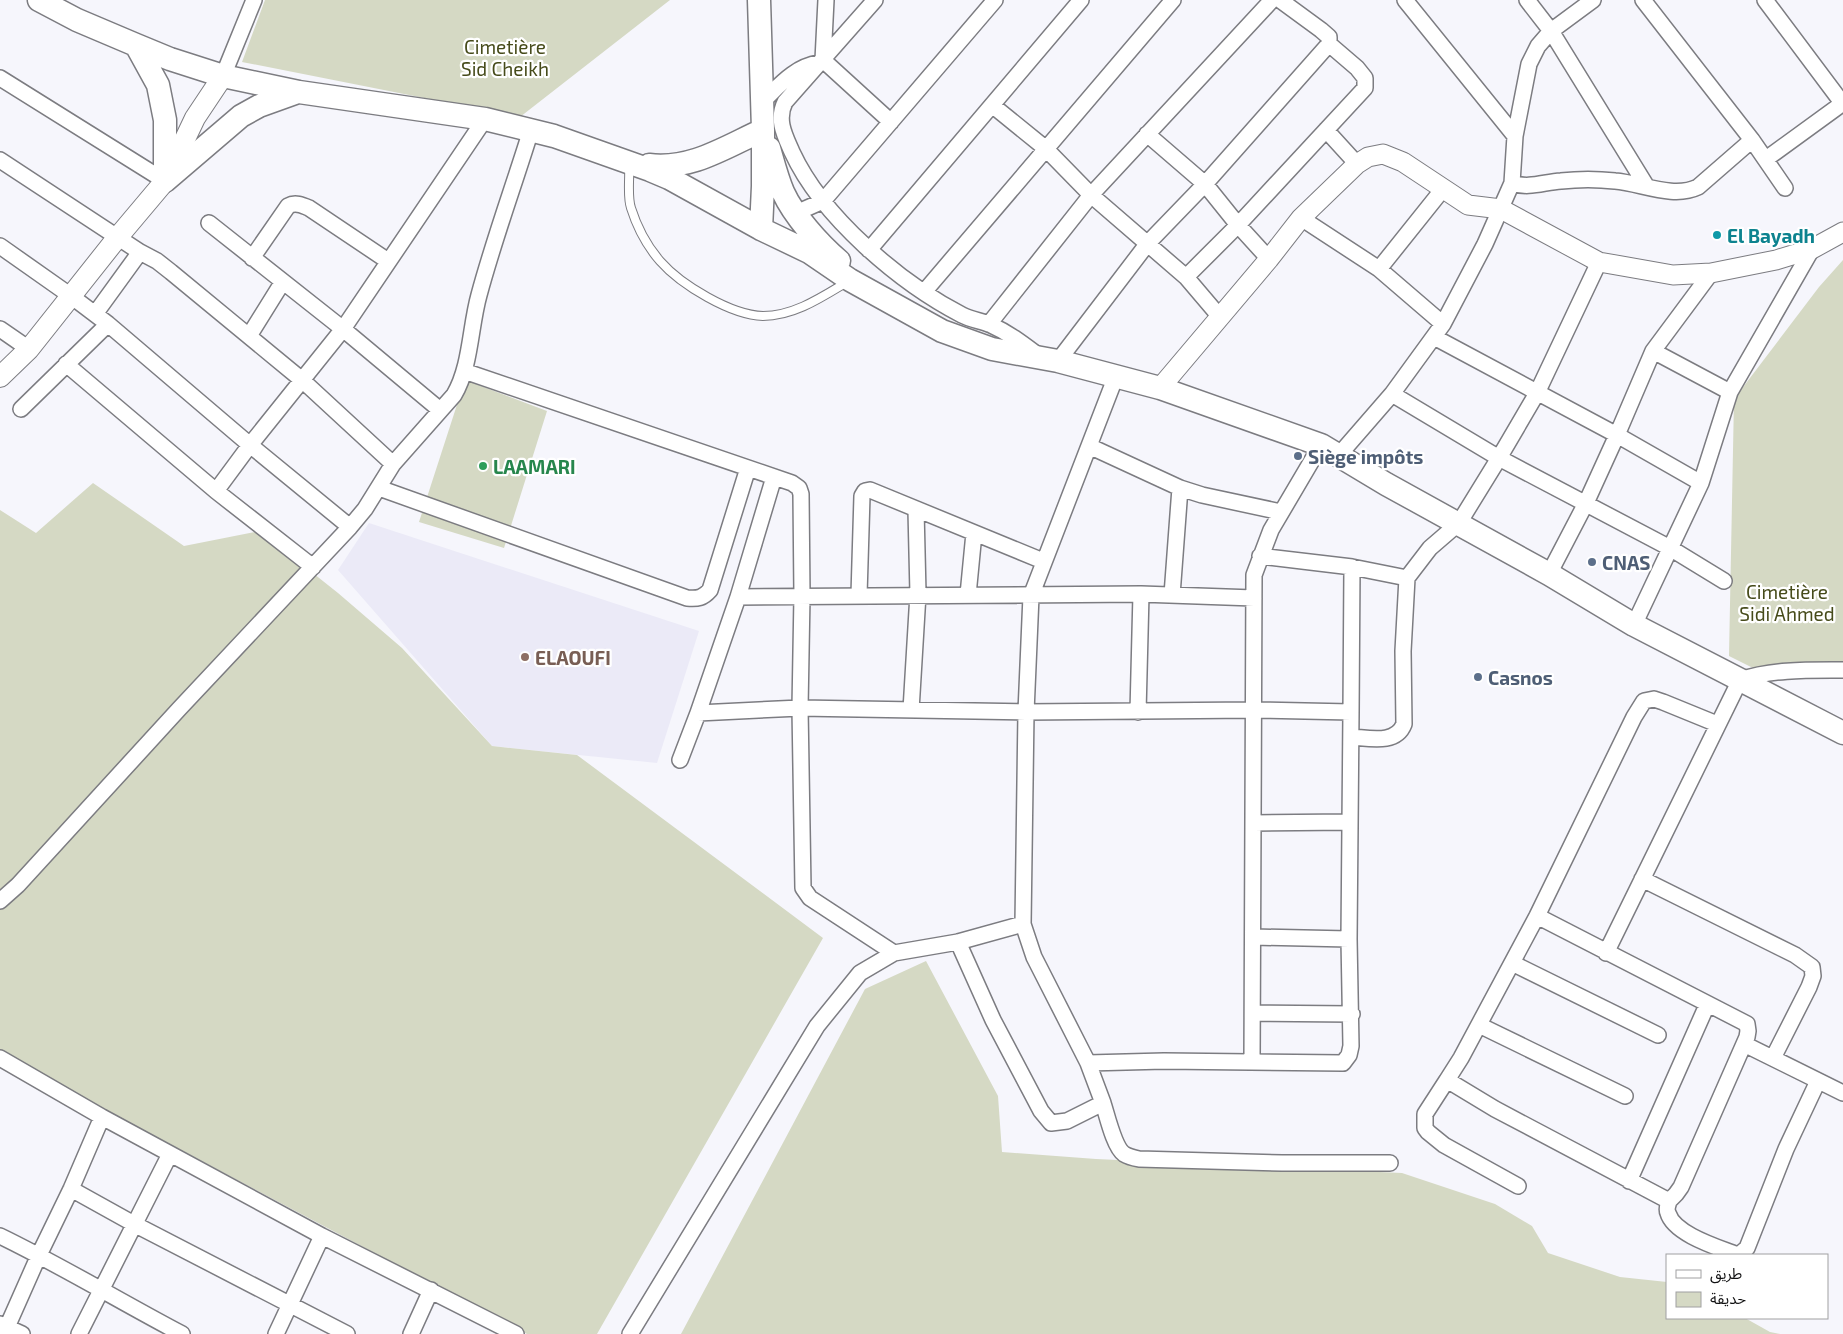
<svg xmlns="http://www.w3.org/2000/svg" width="1843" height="1334" viewBox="0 0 1843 1334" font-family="'Exo 2','Noto Sans Arabic',sans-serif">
	<rect width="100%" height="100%" fill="#f6f6fc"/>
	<!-- built -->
	<path fill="#ebeaf7" d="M 369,523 L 699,631 L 657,763 L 492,746 L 338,570 Z"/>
	<!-- green -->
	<path fill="#d5d9c4" d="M 265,0 L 670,0 L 520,117 L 242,62 Z
		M 1843,260 L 1843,668 L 1757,670 L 1729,656 L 1734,399 L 1819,287 Z
		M 465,380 L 547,411 L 504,548 L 419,522 Z
		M 93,483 L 184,546 L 260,531 L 338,593 L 402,648 L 492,746 L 577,755 L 823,938 L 597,1334 L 527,1334 L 0,1054 L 0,510 L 36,533 Z
		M 926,961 L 998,1096 L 1002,1152 L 1096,1159 L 1402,1173 L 1495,1204 L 1532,1226 L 1548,1253 L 1620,1277 L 1667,1282 L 1667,1318 L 1745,1318 L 1770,1332 L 1780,1334 L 681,1334 L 865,989 Z"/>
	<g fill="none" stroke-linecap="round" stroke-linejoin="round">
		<defs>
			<path id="service" d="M 629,166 C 630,179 627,196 631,208 C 637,227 647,246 660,261 C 681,285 731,315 763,316 C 794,316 822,297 847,282"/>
			<path id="minor" d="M 826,0 L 823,60 L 891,122
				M 875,0 L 785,102 C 776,120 785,136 792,152 C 822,217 900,283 962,315 C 972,320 982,321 991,325 C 1009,333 1023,344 1039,356
				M 1405,0 L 1515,136
				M 1527,0 L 1551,31 L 1647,187
				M 1643,0 L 1752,140 L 1785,188
				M 1765,0 L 1843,104
				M 223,76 L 254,0
				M 0,78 L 165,181
				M 762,102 C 779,86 794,67 819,63
				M 992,105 L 1045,148 L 1091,195 L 1186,277
				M 1326,130 L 1357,164
				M 1147,134 L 1205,184 L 1238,225 L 1269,259
				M 1766,159 L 1843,103
				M 0,160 L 140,252
				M 1512,183 C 1529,189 1544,182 1561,181 C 1578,179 1598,179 1615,181 C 1641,183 1673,199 1698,187 L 1752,140
				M 796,213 L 823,201 L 995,0
				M 1301,218 L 1379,269 L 1443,324
				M 209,223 L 343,329 L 440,410
				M 0,246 L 71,296 L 108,324 L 250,445 L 350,527
				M 869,250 L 1081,0
				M 252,258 L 288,206 C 295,202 302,205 309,208 L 388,261
				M 1379,269 L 1443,189
				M 924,292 L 1173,0
				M 95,314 L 140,252 L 157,261 L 171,272 L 302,380 L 393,464
				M 1220,317 L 1186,277 L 1238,225 L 1365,88 L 1365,78 L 1357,68 L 1329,44
				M 989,324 L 1091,195 L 1272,0
				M 0,329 L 29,349
				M 249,336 L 282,283
				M 1434,337 L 1617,435 L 1701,483
				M 1653,351 L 1730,392
				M 1058,361 L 1148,243 L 1205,184 L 1329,44 L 1329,37 L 1321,30 L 1280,0
				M 66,364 L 216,491 L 250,445 L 343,329 L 485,119
				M 464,371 L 792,483 L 799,488 L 801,494 L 802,596 L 800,708 L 803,888 L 810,898 L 894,953
				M 1392,394 L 1499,458 L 1670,548 L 1724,581
				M 21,409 L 108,324
				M 1089,446 L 1180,488
				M 1339,455 L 1392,394 L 1443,324 L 1485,244 L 1512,183 L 1515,136 L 1529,64 L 1538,46 L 1551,31 L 1593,0
				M 379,488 L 687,598 C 698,599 703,598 710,590 L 748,468
				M 216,491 L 313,567
				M 1260,556 L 1352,567 L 1407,578 L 1403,651 L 1404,724 C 1396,745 1369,738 1351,737
				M 1549,574 L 1586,503 L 1617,435 L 1653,351 L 1711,273
				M 1407,578 L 1430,548 L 1459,523 L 1499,458 L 1537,393 L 1599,262
				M 859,595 L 862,496 L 865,491 L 870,490 L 1043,561
				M 968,595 L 974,533
				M 1172,595 L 1180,488 L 1202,495 L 1281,512
				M 738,597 L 774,477
				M 1634,625 L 1701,483 L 1730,392 L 1812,249
				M 911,710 L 918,594 L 916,510
				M 1138,712 L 1141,594
				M 1351,712 L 1352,567
				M 680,760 L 698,713
				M 1254,823 L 1350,822
				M 1642,879 L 1795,955 L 1812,967 L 1813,976 L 1809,987 L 1773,1058
				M 0,901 L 18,885 L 179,709 L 350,527 L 365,509 L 393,464 L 454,395 C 471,366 470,327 479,295 C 494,239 514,185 531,130
				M 1537,916 L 1747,1024 L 1748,1031 L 1747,1037 L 1681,1187 L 1676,1194 L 1669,1201 L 1495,1109 L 1447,1080 L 1461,1058 L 1537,916 L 1634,717 L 1644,701 L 1654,699 L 1663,702 L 1717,724
				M 1023,924 L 1034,957 L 1088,1063 L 1164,1061 L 1343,1063 L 1349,1055 L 1351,1046 L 1349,939 L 1351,712 L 1254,710 L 1026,712 L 800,708 L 698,713 L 738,597 L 1141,594 L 1254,598
				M 1254,937 L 1349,939
				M 958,942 L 993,1020 L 1041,1111 L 1051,1123 L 1067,1121 L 1103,1103 L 1088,1063
				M 1606,953 L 1740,680 C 1772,669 1809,670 1843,670
				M 1512,963 L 1658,1035
				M 1253,1013 L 1352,1014
				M 1479,1025 L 1625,1096
				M 1744,1044 L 1843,1093
				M 0,1058 L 102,1117 L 322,1236 L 516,1334
				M 1252,1062 L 1254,575 L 1271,530 L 1321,445
				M 1447,1080 L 1425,1114 L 1425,1128 L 1428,1132 L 1444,1145 L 1518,1186
				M 1103,1103 C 1107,1115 1114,1147 1124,1154 C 1129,1157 1134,1158 1139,1159 L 1282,1163 L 1390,1163
				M 1629,1181 L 1707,1005
				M 71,1189 L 134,1224 L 347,1334
				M 1669,1201 C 1668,1205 1666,1209 1668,1213 C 1674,1234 1717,1247 1735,1254 L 1740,1254 L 1747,1248 L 1786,1149 L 1818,1081
				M 0,1236 C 62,1266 121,1302 182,1334
				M 0,1324 L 22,1334
				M 4,1334 L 39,1255 L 71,1189 L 102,1117
				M 79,1334 L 170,1154
				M 276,1334 L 322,1236
				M 411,1334 L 431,1290
				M 630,1334 L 817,1026 L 860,973 L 894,953 L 958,942 L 1023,924 L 1026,712 L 1031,596 L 1116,376"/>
			<path id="tertiary" d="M 1160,388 L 1269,259 L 1301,218 L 1357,164 L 1368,157 L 1383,154 L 1403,162 L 1468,205 L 1501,209 L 1599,262 L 1673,275 L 1711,273 L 1776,260 L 1812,249 L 1843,232"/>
			<path id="secondary" d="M 0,377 L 29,349 L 117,238 L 165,181 L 195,118 L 223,76"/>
			<path id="primary" d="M 39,0 L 77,20 L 136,45 L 170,59 L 223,76 L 299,92 L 485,119 L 554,136 L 650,170 L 669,178 L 761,229 L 809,252 L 850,280 L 942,331 L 992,349 L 1058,361 L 1160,388 L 1321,445 L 1386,484 L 1549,574 L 1634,625 L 1843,733
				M 759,0 L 763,130 L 763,186 L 761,229
				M 136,45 L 158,85 L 165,120 L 165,181
				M 769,148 C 773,162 777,178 783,192 C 794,216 819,244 839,261
				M 649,165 C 692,170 725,147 763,130
				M 165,181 L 241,116 L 259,106 L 298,92"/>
		</defs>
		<!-- service casing -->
		<use href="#service" stroke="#7c7c81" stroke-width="10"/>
		<!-- minor casing -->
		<use href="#minor" stroke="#7c7c81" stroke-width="18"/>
		<!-- tertiary casing -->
		<use href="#tertiary" stroke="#7c7c81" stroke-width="21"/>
		<!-- secondary casing -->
		<use href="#secondary" stroke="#7c7c81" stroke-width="22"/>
		<!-- primary casing -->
		<use href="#primary" stroke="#7c7c81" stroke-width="25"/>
		<!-- service -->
		<use href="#service" stroke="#fff" stroke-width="8"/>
		<!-- minor -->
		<use href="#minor" stroke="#fff" stroke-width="15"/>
		<!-- tertiary -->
		<use href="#tertiary" stroke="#fff" stroke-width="19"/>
		<!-- secondary -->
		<use href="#secondary" stroke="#fff" stroke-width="20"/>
		<!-- primary -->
		<use href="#primary" stroke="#fff" stroke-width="22"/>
	</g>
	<!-- markers -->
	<circle fill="#0f9aa8" stroke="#fff" stroke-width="2" cx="1717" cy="235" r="5"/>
	<g fill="#5c6f8a" stroke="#fff" stroke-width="2">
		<circle cx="1298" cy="456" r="5"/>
		<circle cx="1592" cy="562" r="5"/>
		<circle cx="1478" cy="677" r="5"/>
	</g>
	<circle fill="#2e9e5b" stroke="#fff" stroke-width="2" cx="483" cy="466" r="5"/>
	<circle fill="#8d6e63" stroke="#fff" stroke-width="2" cx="525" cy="657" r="5"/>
	<g text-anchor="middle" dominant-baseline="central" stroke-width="4.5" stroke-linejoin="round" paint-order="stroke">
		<!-- park labels -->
		<g font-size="19" fill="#464b1a" stroke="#fff">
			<text x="505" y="46">Cimetière<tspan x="505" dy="22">Sid Cheikh</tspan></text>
			<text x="1787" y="591">Cimetière<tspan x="1787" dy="22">Sidi Ahmed</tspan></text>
		</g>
		<!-- culture labels -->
		<g font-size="19" font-weight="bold" fill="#0d838f" stroke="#fff" text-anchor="start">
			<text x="1727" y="235">El Bayadh</text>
		</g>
		<!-- service labels -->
		<g font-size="19" font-weight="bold" fill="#4e5e75" stroke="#fff" text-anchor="start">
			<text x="1308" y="456">Siège impôts</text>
			<text x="1602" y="562">CNAS</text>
			<text x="1488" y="677">Casnos</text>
		</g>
		<!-- leisure labels -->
		<g font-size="19" font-weight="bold" fill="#27864d" stroke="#fff" text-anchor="start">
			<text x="493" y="466">LAAMARI</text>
		</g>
		<!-- education labels -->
		<g font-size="19" font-weight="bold" fill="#785e54" stroke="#fff" text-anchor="start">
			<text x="535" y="657">ELAOUFI</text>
		</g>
	</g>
	<!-- legend -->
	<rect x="1666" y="1254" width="162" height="65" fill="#ffffff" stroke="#a0a0a1"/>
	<rect x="1676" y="1270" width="25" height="8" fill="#ffffff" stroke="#a0a0a1"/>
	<text x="1710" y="1279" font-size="15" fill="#121213">طريق</text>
	<rect x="1676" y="1292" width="25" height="15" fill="#d5d9c4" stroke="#a0a0a1"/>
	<text x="1710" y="1304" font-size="15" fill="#121213">حديقة</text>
</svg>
